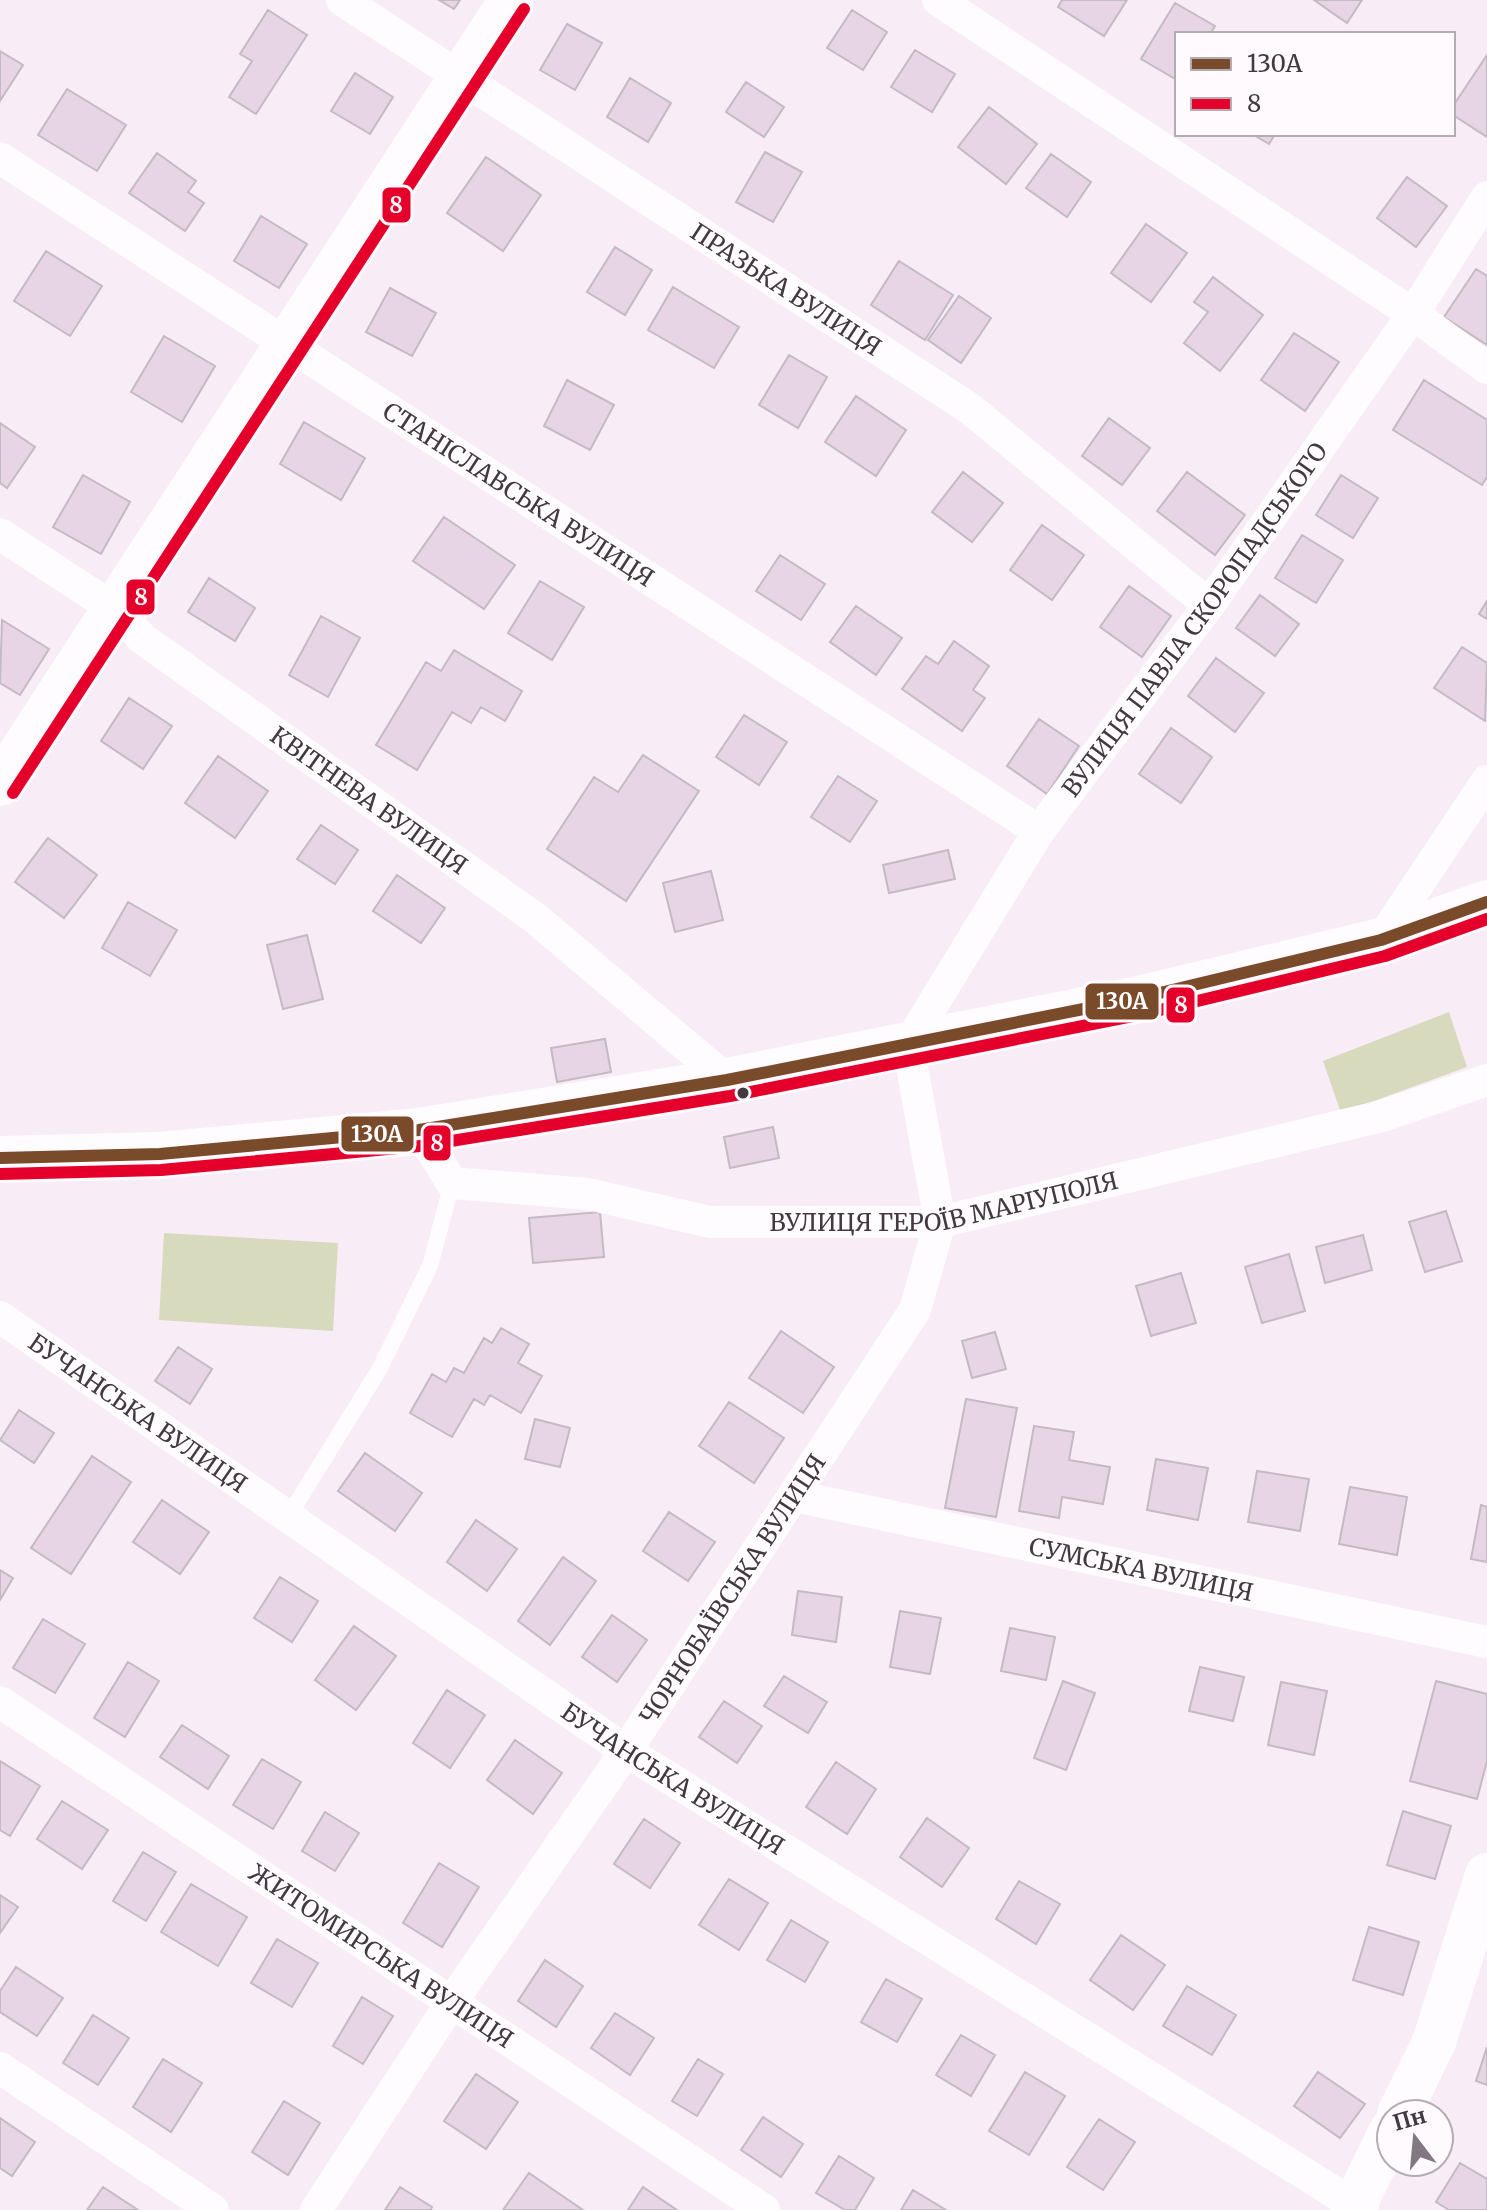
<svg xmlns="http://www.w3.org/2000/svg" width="1487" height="2210" viewBox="0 0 1487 2210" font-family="Merriweather,serif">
	<rect width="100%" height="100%" fill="#f8ecf7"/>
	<!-- green -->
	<path fill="#d8dabe" d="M 1449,1012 L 1467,1067 L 1341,1113 L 1323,1061 Z
		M 164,1233 L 338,1243 L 333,1331 L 159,1320 Z"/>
	<!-- building -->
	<path fill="#e7d5e5" stroke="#c4bac3" stroke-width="2" d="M 439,0 L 460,0 L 454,9 Z
		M 1062,0 L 1127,0 L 1104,36 L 1058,7 Z
		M 1314,0 L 1362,0 L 1347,23 Z
		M 1175,3 L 1215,26 L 1210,34 L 1177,34 L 1177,80 L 1141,59 Z
		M 268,10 L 307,35 L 256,114 L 229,97 L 252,61 L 240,54 Z
		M 852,10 L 887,32 L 863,70 L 827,48 Z
		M 567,24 L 602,43 L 575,90 L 540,70 Z
		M 915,50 L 955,74 L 932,112 L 891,87 Z
		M 0,51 L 23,65 L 0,101 Z
		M 1487,55 L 1487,137 L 1453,115 L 1453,106 Z
		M 355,73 L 393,97 L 370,134 L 331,111 Z
		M 630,78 L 671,103 L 648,142 L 607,117 Z
		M 746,82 L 784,107 L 764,137 L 726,112 Z
		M 67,89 L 126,125 L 97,171 L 38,135 Z
		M 989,107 L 1037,144 L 1006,184 L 958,147 Z
		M 1252,134 L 1275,134 L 1269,144 Z
		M 765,152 L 802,172 L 773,222 L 736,202 Z
		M 157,153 L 196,181 L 188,192 L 204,203 L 185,231 L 129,193 Z
		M 1051,154 L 1091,182 L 1067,217 L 1026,188 Z
		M 486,157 L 541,195 L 503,251 L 447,213 Z
		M 1407,177 L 1447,206 L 1416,247 L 1377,218 Z
		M 261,216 L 307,244 L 279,288 L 234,261 Z
		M 1146,224 L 1187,253 L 1151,302 L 1111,273 Z
		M 615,247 L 652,270 L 625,315 L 587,292 Z
		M 46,251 L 102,286 L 70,336 L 14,301 Z
		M 899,261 L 953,295 L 925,340 L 871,305 Z
		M 1476,269 L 1487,276 L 1487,345 L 1444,317 Z
		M 1213,277 L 1263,315 L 1220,371 L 1184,343 L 1208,312 L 1194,302 Z
		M 673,287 L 739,327 L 714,368 L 648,330 Z
		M 390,288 L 436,313 L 412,356 L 366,332 Z
		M 959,296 L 991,318 L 961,363 L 928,340 Z
		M 1294,333 L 1339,362 L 1305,411 L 1261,380 Z
		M 164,336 L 215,366 L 182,422 L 131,392 Z
		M 789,355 L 827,377 L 798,428 L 759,405 Z
		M 567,380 L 614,405 L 590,450 L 544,426 Z
		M 1424,380 L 1487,420 L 1487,477 L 1482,485 L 1393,430 Z
		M 856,396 L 906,430 L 876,476 L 825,442 Z
		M 1109,418 L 1150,448 L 1122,485 L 1082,456 Z
		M 304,422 L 365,458 L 341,500 L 280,464 Z
		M 0,423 L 35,447 L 7,488 L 0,483 Z
		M 963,472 L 1003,503 L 972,542 L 932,512 Z
		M 1187,472 L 1245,515 L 1215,555 L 1157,511 Z
		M 83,475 L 130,502 L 101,554 L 53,527 Z
		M 1341,475 L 1378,498 L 1353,538 L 1316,515 Z
		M 444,517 L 515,565 L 484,609 L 413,561 Z
		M 1042,525 L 1084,555 L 1052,600 L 1010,570 Z
		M 1302,535 L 1343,560 L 1316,603 L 1275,578 Z
		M 780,555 L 825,584 L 801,620 L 756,591 Z
		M 209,578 L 255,608 L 235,641 L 188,612 Z
		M 540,581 L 584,607 L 552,660 L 508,633 Z
		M 1129,586 L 1171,616 L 1142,657 L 1100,627 Z
		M 1260,595 L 1299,624 L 1275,656 L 1236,628 Z
		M 1487,601 L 1487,619 L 1479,614 Z
		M 856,606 L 902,638 L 876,675 L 830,642 Z
		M 321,616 L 360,638 L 328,697 L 289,675 Z
		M 2,620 L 49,649 L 20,695 L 0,683 Z
		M 954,641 L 989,666 L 973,690 L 985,698 L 962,731 L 902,689 L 926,656 L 938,664 Z
		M 1462,647 L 1487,663 L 1485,721 L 1434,688 Z
		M 454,650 L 522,691 L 505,721 L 481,707 L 471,723 L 452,712 L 417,770 L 376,745 L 426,662 L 441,671 Z
		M 1216,658 L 1264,693 L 1235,732 L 1188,696 Z
		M 129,698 L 172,726 L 143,769 L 101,741 Z
		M 744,715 L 787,742 L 759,785 L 716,757 Z
		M 1039,719 L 1079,746 L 1047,794 L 1007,766 Z
		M 1171,728 L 1212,757 L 1181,803 L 1139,774 Z
		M 643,755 L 699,791 L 626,901 L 547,849 L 594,777 L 618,792 Z
		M 218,756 L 268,791 L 235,838 L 185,803 Z
		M 838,776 L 877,801 L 850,842 L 811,817 Z
		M 321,825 L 358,850 L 335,884 L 297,859 Z
		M 48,838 L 97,875 L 64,918 L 15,882 Z
		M 948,850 L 955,879 L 889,893 L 883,865 Z
		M 711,871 L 723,920 L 675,932 L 663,883 Z
		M 397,875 L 445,908 L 421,943 L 373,911 Z
		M 128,902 L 177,930 L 150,976 L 102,948 Z
		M 307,935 L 323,999 L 283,1009 L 267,945 Z
		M 605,1039 L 611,1072 L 557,1082 L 551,1048 Z
		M 773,1127 L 779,1158 L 730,1168 L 724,1137 Z
		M 1446,1211 L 1462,1261 L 1425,1272 L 1409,1222 Z
		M 600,1212 L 604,1257 L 533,1263 L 529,1218 Z
		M 1363,1235 L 1372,1270 L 1325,1283 L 1316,1247 Z
		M 1289,1254 L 1305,1311 L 1262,1323 L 1245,1267 Z
		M 1181,1273 L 1196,1323 L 1151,1336 L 1136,1286 Z
		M 501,1328 L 529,1344 L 518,1363 L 542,1376 L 521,1413 L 490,1395 L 484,1405 L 474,1399 L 452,1437 L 410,1413 L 432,1374 L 446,1382 L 454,1368 L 464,1373 L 484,1338 L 492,1343 Z
		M 781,1331 L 834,1367 L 803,1413 L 749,1378 Z
		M 995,1332 L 1006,1369 L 972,1378 L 962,1341 Z
		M 178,1347 L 212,1369 L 190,1404 L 155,1381 Z
		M 966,1399 L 1017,1408 L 996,1517 L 945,1508 Z
		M 729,1402 L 784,1438 L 754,1483 L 699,1446 Z
		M 19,1410 L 54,1433 L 34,1463 L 0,1440 Z
		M 535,1419 L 570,1428 L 560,1467 L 525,1459 Z
		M 1034,1426 L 1074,1432 L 1069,1460 L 1110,1467 L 1103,1504 L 1062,1497 L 1059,1518 L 1019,1511 Z
		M 365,1453 L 422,1493 L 395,1531 L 338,1491 Z
		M 92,1456 L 131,1482 L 71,1574 L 31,1548 Z
		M 1156,1459 L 1208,1468 L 1198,1520 L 1147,1510 Z
		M 1257,1471 L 1309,1479 L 1300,1531 L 1248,1522 Z
		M 1350,1487 L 1407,1497 L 1397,1555 L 1339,1544 Z
		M 162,1500 L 209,1532 L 180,1574 L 133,1542 Z
		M 1481,1505 L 1487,1507 L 1487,1562 L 1471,1559 Z
		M 669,1512 L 715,1542 L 688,1581 L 643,1551 Z
		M 476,1520 L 517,1549 L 487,1591 L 447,1562 Z
		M 563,1557 L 596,1581 L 550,1645 L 518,1621 Z
		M 0,1570 L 13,1578 L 0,1600 Z
		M 280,1577 L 318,1601 L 292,1642 L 254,1618 Z
		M 798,1591 L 842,1597 L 836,1642 L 792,1635 Z
		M 900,1611 L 941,1618 L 930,1674 L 890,1667 Z
		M 612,1615 L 647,1640 L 617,1682 L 582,1657 Z
		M 43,1619 L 85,1644 L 55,1693 L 13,1668 Z
		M 354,1626 L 396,1656 L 356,1710 L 315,1680 Z
		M 1010,1628 L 1055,1637 L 1046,1680 L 1001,1671 Z
		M 128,1662 L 159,1681 L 125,1737 L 94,1718 Z
		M 1200,1667 L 1244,1677 L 1233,1721 L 1189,1711 Z
		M 784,1676 L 827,1702 L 808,1733 L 764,1706 Z
		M 1063,1681 L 1095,1693 L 1066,1770 L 1034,1758 Z
		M 1436,1681 L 1487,1694 L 1487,1761 L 1477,1799 L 1410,1781 Z
		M 1281,1682 L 1327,1691 L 1314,1755 L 1268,1745 Z
		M 447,1690 L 485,1715 L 450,1768 L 413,1743 Z
		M 724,1701 L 762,1726 L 737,1763 L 699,1737 Z
		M 182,1725 L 229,1756 L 208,1789 L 160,1757 Z
		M 515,1740 L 562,1773 L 533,1814 L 487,1780 Z
		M 262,1759 L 301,1782 L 273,1829 L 233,1805 Z
		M 0,1761 L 40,1786 L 10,1836 L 0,1830 Z
		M 836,1762 L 876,1789 L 847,1834 L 806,1807 Z
		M 62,1801 L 108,1830 L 82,1869 L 37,1839 Z
		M 1403,1811 L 1451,1826 L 1435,1879 L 1387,1865 Z
		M 325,1812 L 359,1833 L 335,1871 L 302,1851 Z
		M 927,1818 L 969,1848 L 942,1887 L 900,1857 Z
		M 644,1819 L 680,1843 L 650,1888 L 614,1864 Z
		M 143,1852 L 176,1872 L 146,1921 L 113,1901 Z
		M 439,1863 L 479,1887 L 442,1947 L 403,1923 Z
		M 729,1879 L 768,1903 L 739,1950 L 699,1925 Z
		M 1019,1881 L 1060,1904 L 1036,1944 L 996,1919 Z
		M 191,1884 L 247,1917 L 218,1966 L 161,1932 Z
		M 0,1895 L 18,1907 L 0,1933 Z
		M 791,1920 L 828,1942 L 805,1982 L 767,1960 Z
		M 1369,1927 L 1419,1942 L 1403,1995 L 1353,1980 Z
		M 1121,1935 L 1165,1965 L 1133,2010 L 1090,1980 Z
		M 277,1939 L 318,1963 L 292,2007 L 251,1983 Z
		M 545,1960 L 583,1986 L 556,2027 L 518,2001 Z
		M 16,1967 L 63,1998 L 37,2036 L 0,2012 L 0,1991 Z
		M 886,1979 L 922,1999 L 897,2042 L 861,2022 Z
		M 1187,1986 L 1236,2015 L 1212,2055 L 1163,2026 Z
		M 362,1997 L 393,2016 L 363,2064 L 333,2046 Z
		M 615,2013 L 654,2038 L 630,2075 L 591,2048 Z
		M 93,2015 L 129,2038 L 98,2085 L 63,2063 Z
		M 961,2035 L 995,2055 L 971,2096 L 936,2075 Z
		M 1487,2047 L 1487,2085 L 1476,2081 Z
		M 163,2059 L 202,2083 L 171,2132 L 133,2107 Z
		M 698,2059 L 723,2074 L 697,2116 L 672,2101 Z
		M 1025,2072 L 1065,2096 L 1029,2155 L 989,2131 Z
		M 1318,2072 L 1365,2104 L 1340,2138 L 1294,2106 Z
		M 476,2074 L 518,2102 L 486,2149 L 444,2121 Z
		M 284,2101 L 320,2123 L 288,2175 L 252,2152 Z
		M 763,2117 L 803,2144 L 781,2177 L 741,2150 Z
		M 0,2118 L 35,2142 L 12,2176 L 0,2168 Z
		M 1099,2119 L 1135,2142 L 1103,2190 L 1067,2167 Z
		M 839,2156 L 874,2178 L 855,2210 L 845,2210 L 816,2193 Z
		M 1460,2163 L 1487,2179 L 1487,2210 L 1449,2210 L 1436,2202 Z
		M 529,2173 L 583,2210 L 503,2210 Z
		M 103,2187 L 138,2210 L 87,2210 Z
		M 400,2187 L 432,2207 L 431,2210 L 385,2210 Z
		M 643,2187 L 677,2210 L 628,2210 Z
		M 913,2190 L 946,2210 L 901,2210 Z"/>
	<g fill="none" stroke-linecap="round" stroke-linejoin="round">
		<!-- lane -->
		<path stroke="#fefcfe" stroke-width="16" d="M 288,1517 L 379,1370 L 430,1266 L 452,1183"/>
		<!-- street -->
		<g stroke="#fefcfe" stroke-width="32">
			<path id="s1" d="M 342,0 L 969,408 L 1209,605"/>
			<path d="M 938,0 L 1413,314 L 1487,368"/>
			<path id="s2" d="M 0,158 L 1039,831"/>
			<path id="s3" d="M 0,534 L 116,610 L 143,639 L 535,918 L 727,1080"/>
			<path d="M 1381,940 L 1487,781"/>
			<path id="s4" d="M 419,1130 L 452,1183 L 588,1194 L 710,1222 L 940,1222 L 1382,1116 L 1487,1080"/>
			<path id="s5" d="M 0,1317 L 626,1751 L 1363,2210"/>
			<path id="s6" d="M 795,1496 L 1487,1642"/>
			<path id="s7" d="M 0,1702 L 764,2210"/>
			<path d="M 0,2068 L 213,2210"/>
			<path id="s8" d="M 316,2210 L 453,2000 L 626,1751 L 915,1310 L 940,1222 L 908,1045 L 1039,831 L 1209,605 L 1413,314 L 1487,197"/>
		</g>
		<!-- secondary -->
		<path stroke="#fefcfe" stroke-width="44" d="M 0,784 L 511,0
			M 0,1158 L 160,1154 L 419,1130 L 727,1080 L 1139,998 L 1381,940 L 1487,902
			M 1399,2114 L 1434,2042 L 1487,1875
			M 1352,2210 L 1391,2131"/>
		<defs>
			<path id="bus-1" d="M 0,1158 L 160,1154 L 419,1130 L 727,1080 L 1139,998 L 1381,940 L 1487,902"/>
			<path id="bus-2" d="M 13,793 L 524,9
				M 0,1174 L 161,1170 L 420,1146 L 730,1096 L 1143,1014 L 1385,956 L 1487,919"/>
		</defs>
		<!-- bus-1 casing -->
		<use href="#bus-1" stroke="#fffafe" stroke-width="18"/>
		<!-- bus-2 casing -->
		<use href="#bus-2" stroke="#fffafe" stroke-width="18"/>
		<!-- bus-1 -->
		<use href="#bus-1" stroke="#7a4b2a" stroke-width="12"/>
		<!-- bus-2 -->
		<use href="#bus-2" stroke="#e4002b" stroke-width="12"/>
	</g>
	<!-- markers -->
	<circle fill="#423941" stroke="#fffafe" stroke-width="3" cx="743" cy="1093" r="7"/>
	<g text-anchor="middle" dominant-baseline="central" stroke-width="6" stroke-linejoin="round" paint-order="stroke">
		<!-- street labels -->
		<g font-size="24" fill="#423941" stroke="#fffafe">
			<text stroke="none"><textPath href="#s1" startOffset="530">ПРАЗЬКА ВУЛИЦЯ</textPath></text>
			<text stroke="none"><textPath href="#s2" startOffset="618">СТАНІСЛАВСЬКА ВУЛИЦЯ</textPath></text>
			<text stroke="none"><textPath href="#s8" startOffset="1866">ВУЛИЦЯ ПАВЛА СКОРОПАДСЬКОГО</textPath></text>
			<text stroke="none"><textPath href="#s3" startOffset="456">КВІТНЕВА ВУЛИЦЯ</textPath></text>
			<text stroke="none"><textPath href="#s4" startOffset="560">ВУЛИЦЯ ГЕРОЇВ МАРІУПОЛЯ</textPath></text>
			<text stroke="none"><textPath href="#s5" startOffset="168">БУЧАНСЬКА ВУЛИЦЯ</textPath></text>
			<text stroke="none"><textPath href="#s6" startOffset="354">СУМСЬКА ВУЛИЦЯ</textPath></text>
			<text stroke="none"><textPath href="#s8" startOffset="748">ЧОРНОБАЇВСЬКА ВУЛИЦЯ</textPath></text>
			<text stroke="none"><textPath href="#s5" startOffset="816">БУЧАНСЬКА ВУЛИЦЯ</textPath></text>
			<text stroke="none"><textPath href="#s7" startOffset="458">ЖИТОМИРСЬКА ВУЛИЦЯ</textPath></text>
		</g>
	</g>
	<g stroke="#fffafe" stroke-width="3">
		<rect x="381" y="186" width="31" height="38" rx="8" fill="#e4002b"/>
		<rect x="125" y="578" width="31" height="38" rx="8" fill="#e4002b"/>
		<rect x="1084" y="982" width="76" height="39" rx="8" fill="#7a4b2a"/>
		<rect x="1165" y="986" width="31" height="38" rx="8" fill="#e4002b"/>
		<rect x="340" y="1115" width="75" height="38" rx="8" fill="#7a4b2a"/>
		<rect x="422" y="1124" width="30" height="38" rx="8" fill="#e4002b"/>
	</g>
	<g font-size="22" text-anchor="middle" font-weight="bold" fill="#fff">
		<text x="396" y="213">8</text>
		<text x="141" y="605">8</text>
		<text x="1122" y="1009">130А</text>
		<text x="1181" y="1013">8</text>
		<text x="377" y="1142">130А</text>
		<text x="437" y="1151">8</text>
	</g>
	<!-- legend -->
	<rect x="1175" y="32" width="280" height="104" fill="#fffafe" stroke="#b3adb2" stroke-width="2"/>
	<rect x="1191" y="58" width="40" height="12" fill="#7a4b2a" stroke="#b3adb2" stroke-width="2"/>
	<text x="1247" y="72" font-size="24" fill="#423941">130А</text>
	<rect x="1191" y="98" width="40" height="12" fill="#e4002b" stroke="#b3adb2" stroke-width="2"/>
	<text x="1247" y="112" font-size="24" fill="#423941">8</text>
	<!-- north arrow -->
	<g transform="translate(1415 2138) rotate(344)"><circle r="38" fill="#fffafe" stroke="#b3adb2" stroke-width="2"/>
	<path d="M0-6L14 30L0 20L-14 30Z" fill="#827881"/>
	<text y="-12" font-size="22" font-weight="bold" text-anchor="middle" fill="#423941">Пн</text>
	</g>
</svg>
